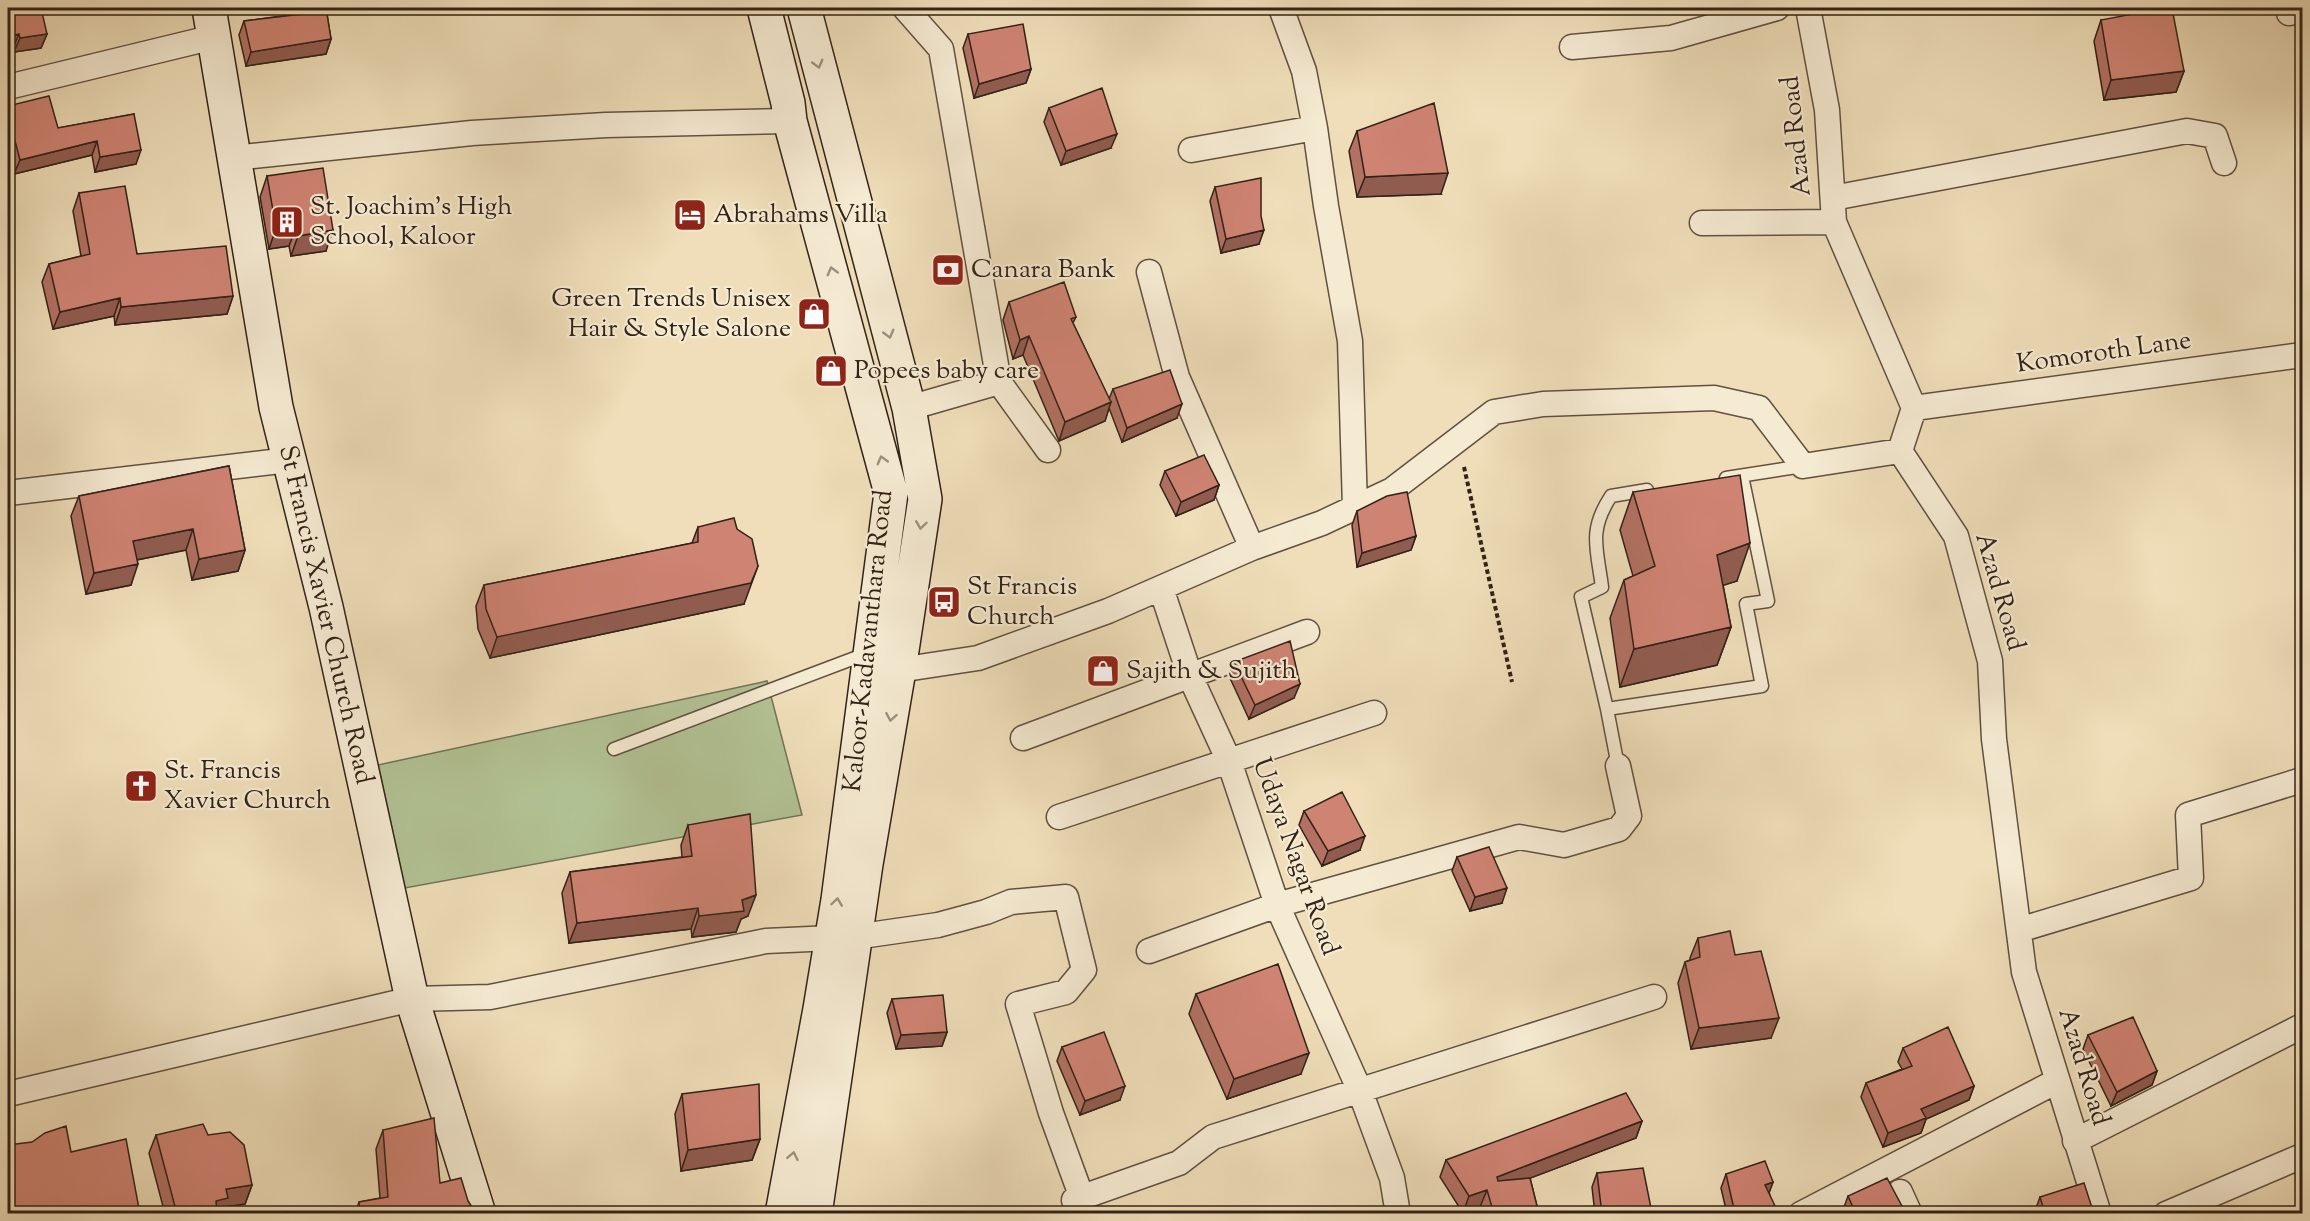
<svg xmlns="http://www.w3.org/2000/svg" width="2310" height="1221" viewBox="0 0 2310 1221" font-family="'Sorts Mill Goudy',serif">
	<rect width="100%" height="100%" fill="#efdeb9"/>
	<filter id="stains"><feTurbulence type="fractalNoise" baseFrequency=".00333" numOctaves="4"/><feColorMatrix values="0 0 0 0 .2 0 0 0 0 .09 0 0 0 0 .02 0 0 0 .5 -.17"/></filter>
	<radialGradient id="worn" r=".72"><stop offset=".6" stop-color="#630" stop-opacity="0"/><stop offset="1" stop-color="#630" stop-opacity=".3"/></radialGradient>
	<!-- green -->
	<path fill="#b2c294" stroke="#727256" stroke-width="1.5" d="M 767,681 L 802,815 L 405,888 L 378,765 Z"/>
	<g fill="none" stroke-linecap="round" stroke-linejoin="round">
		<defs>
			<path id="lane" d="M 1726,478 L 1803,466
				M 1607,709 L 1762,686 L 1746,604 L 1768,601 L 1742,476
				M 614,749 L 868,653
				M 1618,766 L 1607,709 L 1581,597 L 1602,587 C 1597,548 1588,531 1611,496 L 1647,490"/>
			<path id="street" d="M 905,8 L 941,49 L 999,382 L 909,408
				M 1281,8 L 1304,71 L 1315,128 L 1326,206 L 1350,341 L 1355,508
				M 1808,8 L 1827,110 L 1834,222 L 1914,408 L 1900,451 L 1956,536 L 1990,661 L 1994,739 L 2024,972 L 2099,1214
				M 2289,13 L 2302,10
				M 1572,47 L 1671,38 L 1777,8
				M 8,87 L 214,37
				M 1191,150 L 1315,128
				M 234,158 L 472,133 L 606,125 L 790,121
				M 1833,198 L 2187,131 L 2215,136 L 2224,163
				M 1702,223 L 1834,222
				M 1149,272 L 1177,377 L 1252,548
				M 999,382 L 1048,450
				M 1914,408 L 2302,355
				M 8,493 L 289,460
				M 1161,588 L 1190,676 L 1229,761 L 1277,905 L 1360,1091 L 1392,1178 L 1398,1214
				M 899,670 L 978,658 L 1108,611 L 1252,548 L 1322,523 L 1392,490 L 1494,412 L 1543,404 L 1714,398 L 1759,408 L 1803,466 L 1900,451
				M 1023,738 L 1307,632
				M 1059,817 L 1374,713
				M 2019,930 L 2191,878 L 2188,815 L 2302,780
				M 855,937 L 938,925 L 986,912 L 1011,902 L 1066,897 L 1084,970 L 1066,992 L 1018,1004 L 1051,1113 L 1082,1198
				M 1149,951 L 1277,905 L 1519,837 L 1564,845 L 1619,829 L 1629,816 L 1618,766
				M 8,1094 L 412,999 L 490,997 L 766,941 L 832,938
				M 2075,1141 L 2302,1026
				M 1900,1192 L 1910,1214
				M 1078,1214 L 1074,1200 L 1179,1163 L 1213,1137 L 1654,997
				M 1801,1214 L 2057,1081
				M 2166,1214 L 2302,1156"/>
			<path id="secondary" d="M 209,8 L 276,407 L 326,607 L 412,999 L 479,1214
				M 764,8 L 788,103 L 790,121 L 891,493 L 838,900 L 820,1009 L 782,1214
				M 804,8 L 909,408 L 925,499 L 899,670 L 866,864 L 815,1214"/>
		</defs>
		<!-- lane casing -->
		<use href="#lane" stroke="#615140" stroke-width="15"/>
		<!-- street casing -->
		<use href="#street" stroke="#615140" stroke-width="27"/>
		<!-- secondary casing -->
		<use href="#secondary" stroke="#322218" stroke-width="36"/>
		<!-- path -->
		<path stroke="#322218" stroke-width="4" stroke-dasharray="4.5 3" stroke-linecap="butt" d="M 1464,467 L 1512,682"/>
		<!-- lane -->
		<use href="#lane" stroke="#f5ead2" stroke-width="12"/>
		<!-- street -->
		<use href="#street" stroke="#f5ead2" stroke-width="24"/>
		<!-- secondary -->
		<use href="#secondary" stroke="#f5ead2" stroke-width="33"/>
	</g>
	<!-- wall -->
	<path fill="#b27163" stroke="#322218" stroke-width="1.5" d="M 8,8 L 47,34 L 41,48 L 14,52 Z
		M 295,8 L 326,8 L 331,39 L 326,54 L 246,66 L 239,35 L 244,21 L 296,14 Z
		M 2101,20 L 2184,71 L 2176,92 L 2104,100 L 2094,41 Z
		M 968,34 L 1031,69 L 1026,83 L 974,98 L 963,48 Z
		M 8,106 L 58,128 L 134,114 L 136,164 L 95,172 L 92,155 L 14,174 L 8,148 Z
		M 1049,108 L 1111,148 L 1061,165 L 1044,122 Z
		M 1357,131 L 1441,194 L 1357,197 L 1349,151 Z
		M 267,176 L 326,251 L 291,256 L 289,246 L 269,249 L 260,197 Z
		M 1215,187 L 1259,244 L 1221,253 L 1210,201 Z
		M 79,193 L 137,254 L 233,296 L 227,314 L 115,325 L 114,316 L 53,329 L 42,282 L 49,264 L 81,256 L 73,211 Z
		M 1009,302 L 1076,317 L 1073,323 L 1109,399 L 1113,389 L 1177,418 L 1122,442 L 1109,408 L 1105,421 L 1059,441 L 1023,355 L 1013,359 L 1003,320 Z
		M 229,466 L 245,550 L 238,571 L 192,580 L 186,550 L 137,560 L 131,585 L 86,594 L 71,516 L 79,496 Z
		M 1165,471 L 1219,485 L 1214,500 L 1176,516 L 1160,485 Z
		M 1633,492 L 1737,581 L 1723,585 L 1731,627 L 1717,665 L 1620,687 L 1610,618 L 1624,580 L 1633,576 L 1620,530 Z
		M 1357,511 L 1416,536 L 1411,550 L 1357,567 L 1352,525 Z
		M 698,527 L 744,604 L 490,658 L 478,629 L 476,606 L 484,585 L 692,543 Z
		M 1234,662 L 1294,698 L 1249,719 L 1229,676 Z
		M 1304,811 L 1360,850 L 1322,866 L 1299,825 Z
		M 688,825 L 748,916 L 741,919 L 736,932 L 692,937 L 691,929 L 569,943 L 562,893 L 570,872 L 682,857 L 681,845 Z
		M 1457,857 L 1502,903 L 1470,911 L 1452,871 Z
		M 1698,938 L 1735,955 L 1771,1038 L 1691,1049 L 1678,983 L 1685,962 L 1690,960 L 1690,958 Z
		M 1196,994 L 1301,1074 L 1227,1099 L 1189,1014 Z
		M 892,999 L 947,1032 L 942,1046 L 896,1049 L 887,1013 Z
		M 2088,1035 L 2157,1071 L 2152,1085 L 2111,1106 L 2083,1049 Z
		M 1062,1047 L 1120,1100 L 1080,1115 L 1057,1061 Z
		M 1903,1048 L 1974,1086 L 1969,1100 L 1926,1119 L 1921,1133 L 1883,1147 L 1861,1097 L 1866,1083 L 1902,1069 L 1898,1062 Z
		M 682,1094 L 760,1139 L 752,1160 L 681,1171 L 675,1114 Z
		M 1642,1121 L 1636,1138 L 1530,1178 L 1539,1214 L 1483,1214 L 1480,1207 L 1463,1213 L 1440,1177 L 1446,1160 Z
		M 383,1130 L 440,1183 L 468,1201 L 473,1209 L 479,1214 L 355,1214 L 359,1202 L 380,1198 L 376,1149 Z
		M 156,1135 L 208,1135 L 252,1185 L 245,1204 L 225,1207 L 223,1214 L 165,1214 L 149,1153 Z
		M 8,1145 L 71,1152 L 140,1214 L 8,1214 Z
		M 1597,1173 L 1652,1214 L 1595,1214 L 1592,1187 Z
		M 1726,1174 L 1773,1182 L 1769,1192 L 1775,1214 L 1727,1214 L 1721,1188 Z
		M 1848,1196 L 1902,1206 L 1909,1214 L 1844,1214 L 1843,1210 Z
		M 2040,1197 L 2094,1214 L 2036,1214 L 2035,1211 Z"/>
	<!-- shaded-wall -->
	<path fill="#915c50" stroke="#322218" stroke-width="1.5" d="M 386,8 L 401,8 L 385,10 Z
		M 1129,8 L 1137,8 L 1127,11 Z
		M 19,34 L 13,48 L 8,50 L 8,37 Z
		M 47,34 L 41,48 L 14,52 L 20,38 Z
		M 331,39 L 326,54 L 246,66 L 251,52 Z
		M 1031,69 L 1026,83 L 974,98 L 979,84 Z
		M 2184,71 L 2176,92 L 2104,100 L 2111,80 Z
		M 1117,134 L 1111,148 L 1061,165 L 1066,151 Z
		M 97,141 L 92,155 L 14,174 L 20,160 Z
		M 141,150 L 136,164 L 95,172 L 100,157 Z
		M 1448,173 L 1441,194 L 1357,197 L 1365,177 Z
		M 297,225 L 289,246 L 269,249 L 276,228 Z
		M 333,230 L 326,251 L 291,256 L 298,236 Z
		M 1264,230 L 1259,244 L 1221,253 L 1226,239 Z
		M 233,296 L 227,314 L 115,325 L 121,307 Z
		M 120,298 L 114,316 L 53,329 L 60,312 Z
		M 1029,336 L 1023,355 L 1013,359 L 1020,340 Z
		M 1111,402 L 1105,421 L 1059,441 L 1065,422 Z
		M 1182,404 L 1177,418 L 1122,442 L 1127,428 Z
		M 1219,485 L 1214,500 L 1176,516 L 1181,502 Z
		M 193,529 L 186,550 L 126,562 L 133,541 Z
		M 1416,536 L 1411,550 L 1357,567 L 1362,553 Z
		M 1750,543 L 1737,581 L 1703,592 L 1717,555 Z
		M 245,550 L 238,571 L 192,580 L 199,559 Z
		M 138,564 L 131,585 L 86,594 L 94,573 Z
		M 758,566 L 744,604 L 490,658 L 497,637 Z
		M 1731,627 L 1717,665 L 1620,687 L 1634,649 Z
		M 1300,684 L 1294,698 L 1249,719 L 1255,705 Z
		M 1365,836 L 1360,850 L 1322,866 L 1328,851 Z
		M 1507,888 L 1502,903 L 1470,911 L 1475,897 Z
		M 756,895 L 748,916 L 741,919 L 736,932 L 692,937 L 699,916 Z
		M 698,908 L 691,929 L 569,943 L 577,923 Z
		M 1779,1018 L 1771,1038 L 1691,1049 L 1699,1028 Z
		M 947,1032 L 942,1046 L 896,1049 L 901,1035 Z
		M 1309,1053 L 1301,1074 L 1227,1099 L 1234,1079 Z
		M 2157,1071 L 2152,1085 L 2111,1106 L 2117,1092 Z
		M 1125,1086 L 1120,1100 L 1080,1115 L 1085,1101 Z
		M 1974,1086 L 1969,1100 L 1926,1119 L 1921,1133 L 1883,1147 L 1888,1133 L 1921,1109 Z
		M 1642,1121 L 1636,1138 L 1491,1193 L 1497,1177 Z
		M 760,1139 L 752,1160 L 681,1171 L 688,1150 Z
		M 1773,1182 L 1768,1196 L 1765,1185 Z
		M 252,1185 L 245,1204 L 225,1207 L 223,1214 L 211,1214 L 216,1201 L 226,1189 Z
		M 1487,1190 L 1480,1207 L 1463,1213 L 1469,1196 Z
		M 1746,1207 L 1744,1214 L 1733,1214 L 1734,1209 Z
		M 1777,1210 L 1775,1214 L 1766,1214 Z"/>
	<!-- building -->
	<path fill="#cf8373" stroke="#322218" stroke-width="1.5" d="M 8,8 L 41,8 L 47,34 L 20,38 L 19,34 L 8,37 Z
		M 302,8 L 326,8 L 331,39 L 251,52 L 244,21 L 302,14 Z
		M 2164,8 L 2172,8 L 2184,71 L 2111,80 L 2101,20 Z
		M 1023,24 L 1031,69 L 979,84 L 968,34 Z
		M 1102,88 L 1117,134 L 1066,151 L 1049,108 Z
		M 49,96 L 58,128 L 134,114 L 141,150 L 100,157 L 97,141 L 20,160 L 8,114 L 8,106 Z
		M 1434,103 L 1448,173 L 1365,177 L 1357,131 Z
		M 323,168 L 333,230 L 298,236 L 297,225 L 276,228 L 267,176 Z
		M 1261,178 L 1261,216 L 1264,230 L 1226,239 L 1215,187 Z
		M 125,186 L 137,254 L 226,246 L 233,296 L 121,307 L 120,298 L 60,312 L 49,264 L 90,254 L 79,193 Z
		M 1064,282 L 1076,317 L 1071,319 L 1111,402 L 1065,422 L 1029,336 L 1020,340 L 1009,302 Z
		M 1170,370 L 1182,404 L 1127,428 L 1113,389 Z
		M 1204,455 L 1219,485 L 1181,502 L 1165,471 Z
		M 229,466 L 245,550 L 199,559 L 193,529 L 133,541 L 138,564 L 94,573 L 79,496 Z
		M 1740,475 L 1750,543 L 1717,555 L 1731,627 L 1634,649 L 1624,580 L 1655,566 L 1633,492 Z
		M 1407,492 L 1416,536 L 1362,553 L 1357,511 L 1387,496 Z
		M 734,518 L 737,529 L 752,539 L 758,566 L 751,583 L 497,637 L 486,609 L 484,585 L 698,542 L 698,527 Z
		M 1290,641 L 1300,684 L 1255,705 L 1234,662 Z
		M 1342,792 L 1365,836 L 1328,851 L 1304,811 Z
		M 750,814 L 756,895 L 742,900 L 744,911 L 699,916 L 698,908 L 577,923 L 570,872 L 692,856 L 688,825 Z
		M 1489,847 L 1507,888 L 1475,897 L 1457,857 Z
		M 1730,931 L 1735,955 L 1761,951 L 1779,1018 L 1699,1028 L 1685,962 L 1700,957 L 1698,938 Z
		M 1278,964 L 1309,1053 L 1234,1079 L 1196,994 Z
		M 943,995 L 947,1032 L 901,1035 L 892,999 Z
		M 2133,1017 L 2157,1071 L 2117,1092 L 2088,1035 Z
		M 1948,1027 L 1974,1086 L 1921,1109 L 1926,1118 L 1888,1133 L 1866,1083 L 1912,1066 L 1903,1048 Z
		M 1104,1032 L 1125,1086 L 1085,1101 L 1062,1047 Z
		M 759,1084 L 760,1139 L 688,1150 L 682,1094 Z
		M 1626,1093 L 1642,1121 L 1497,1177 L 1498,1181 L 1530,1178 L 1539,1214 L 1494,1214 L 1487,1190 L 1469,1196 L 1446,1160 Z
		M 434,1118 L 440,1183 L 461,1178 L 468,1201 L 473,1209 L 479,1212 L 479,1214 L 360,1214 L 359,1202 L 388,1197 L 383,1130 Z
		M 203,1124 L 208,1135 L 230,1132 L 244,1145 L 252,1185 L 226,1189 L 228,1198 L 216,1201 L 217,1214 L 177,1214 L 156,1135 Z
		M 66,1126 L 71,1152 L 126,1139 L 140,1214 L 14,1214 L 12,1203 L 8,1172 L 8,1145 L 32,1142 L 45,1133 Z
		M 1765,1161 L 1773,1182 L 1765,1185 L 1777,1210 L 1766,1214 L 1748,1214 L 1746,1207 L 1734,1209 L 1726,1174 Z
		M 1643,1168 L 1652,1213 L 1602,1214 L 1597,1173 Z
		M 1887,1178 L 1902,1206 L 1909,1214 L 1856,1214 L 1848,1196 Z
		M 2084,1183 L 2094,1214 L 2045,1214 L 2040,1197 Z"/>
	<!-- one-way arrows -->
	<defs><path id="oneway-chevron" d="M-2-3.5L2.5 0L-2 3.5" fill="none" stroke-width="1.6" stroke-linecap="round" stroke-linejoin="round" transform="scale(1.5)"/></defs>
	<g stroke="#9d907e">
		<use href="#oneway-chevron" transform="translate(818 64) rotate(75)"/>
		<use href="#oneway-chevron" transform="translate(832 271) rotate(-105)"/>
		<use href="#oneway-chevron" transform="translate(889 334) rotate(75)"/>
		<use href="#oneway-chevron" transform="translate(882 460) rotate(-105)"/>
		<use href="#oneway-chevron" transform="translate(921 525) rotate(98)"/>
		<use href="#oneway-chevron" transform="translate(891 717) rotate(100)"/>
		<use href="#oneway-chevron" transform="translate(837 902) rotate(-82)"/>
		<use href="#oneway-chevron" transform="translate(793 1156) rotate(-79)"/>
	</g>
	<!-- icons -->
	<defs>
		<symbol id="hotel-square" viewBox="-11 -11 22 22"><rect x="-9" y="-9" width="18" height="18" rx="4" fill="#8f2418" stroke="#f5ead2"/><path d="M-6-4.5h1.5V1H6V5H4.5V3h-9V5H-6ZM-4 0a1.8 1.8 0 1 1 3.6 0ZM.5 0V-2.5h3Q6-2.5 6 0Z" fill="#fff"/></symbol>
		<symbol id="building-square" viewBox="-11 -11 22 22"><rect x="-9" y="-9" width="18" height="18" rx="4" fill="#8f2418" stroke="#f5ead2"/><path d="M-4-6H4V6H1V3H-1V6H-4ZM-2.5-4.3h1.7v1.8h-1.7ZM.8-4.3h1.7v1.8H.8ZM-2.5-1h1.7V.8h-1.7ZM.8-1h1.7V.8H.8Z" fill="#fff"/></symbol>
		<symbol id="bank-square" viewBox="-11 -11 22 22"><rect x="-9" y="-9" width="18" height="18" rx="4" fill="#8f2418" stroke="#f5ead2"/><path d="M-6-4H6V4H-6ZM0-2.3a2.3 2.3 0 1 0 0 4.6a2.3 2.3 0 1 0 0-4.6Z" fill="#fff"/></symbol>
		<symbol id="shop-square" viewBox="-11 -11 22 22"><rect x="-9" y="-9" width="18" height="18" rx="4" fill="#8f2418" stroke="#f5ead2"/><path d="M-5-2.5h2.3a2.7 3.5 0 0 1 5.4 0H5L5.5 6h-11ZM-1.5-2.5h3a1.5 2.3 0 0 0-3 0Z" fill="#fff"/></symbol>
		<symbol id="bus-square" viewBox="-11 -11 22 22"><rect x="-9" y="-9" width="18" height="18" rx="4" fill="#8f2418" stroke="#f5ead2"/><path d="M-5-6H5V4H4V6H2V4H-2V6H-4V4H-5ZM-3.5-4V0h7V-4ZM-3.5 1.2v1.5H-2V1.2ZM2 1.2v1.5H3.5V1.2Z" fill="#fff"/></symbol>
		<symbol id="church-square" viewBox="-11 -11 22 22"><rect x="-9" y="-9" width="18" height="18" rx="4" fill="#8f2418" stroke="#f5ead2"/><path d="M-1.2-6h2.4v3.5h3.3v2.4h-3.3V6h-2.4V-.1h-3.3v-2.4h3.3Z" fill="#fff"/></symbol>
	</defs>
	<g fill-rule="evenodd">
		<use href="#hotel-square" x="671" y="196" width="38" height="38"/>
		<use href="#building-square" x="268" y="203" width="38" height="38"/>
		<use href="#bank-square" x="929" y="251" width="38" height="38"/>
		<use href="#shop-square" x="795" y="295" width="38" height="38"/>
		<use href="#shop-square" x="812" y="352" width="38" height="38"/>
		<use href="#bus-square" x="925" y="583" width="38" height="38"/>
		<use href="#shop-square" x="1084" y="652" width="38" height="38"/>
		<use href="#church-square" x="122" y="767" width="38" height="38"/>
	</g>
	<g text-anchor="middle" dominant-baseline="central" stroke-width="4.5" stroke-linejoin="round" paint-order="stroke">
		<!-- street labels -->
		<g font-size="26" fill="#322218" stroke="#f5ead2">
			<text transform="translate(1797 136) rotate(-96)">Azad Road</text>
			<text transform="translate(2104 353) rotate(-8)">Komoroth Lane</text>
			<text transform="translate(1999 592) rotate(74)">Azad Road</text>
			<text transform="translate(325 615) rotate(77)">St Francis Xavier Church Road</text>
			<text transform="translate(869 641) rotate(-84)">Kaloor-Kadavanthara Road</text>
			<text transform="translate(1295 857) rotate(70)">Udaya Nagar Road</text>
			<text transform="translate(2083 1067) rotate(73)">Azad Road</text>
		</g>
		<!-- poi labels -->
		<g font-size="26" fill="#322218" stroke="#f5ead2" text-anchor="start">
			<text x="310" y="207">St. Joachim's High<tspan x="310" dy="30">School, Kaloor</tspan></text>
			<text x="713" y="215">Abrahams Villa</text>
			<text x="971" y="270">Canara Bank</text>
			<text x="791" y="299" text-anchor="end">Green Trends Unisex<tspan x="791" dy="30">Hair &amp; Style Salone</tspan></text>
			<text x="854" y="371">Popees baby care</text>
			<text x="967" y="587">St Francis<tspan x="967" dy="30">Church</tspan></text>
			<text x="1126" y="671">Sajith &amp; Sujith</text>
			<text x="164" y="771">St. Francis<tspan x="164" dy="30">Xavier Church</tspan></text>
		</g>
	</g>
	<!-- margin -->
	<rect width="2310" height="1221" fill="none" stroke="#efdeb9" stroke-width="30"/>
	<rect x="9" y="9" width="2292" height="1203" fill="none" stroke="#322218" stroke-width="3"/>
	<rect x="15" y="15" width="2280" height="1191" fill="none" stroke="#322218" stroke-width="1.5"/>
	<rect width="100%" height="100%" filter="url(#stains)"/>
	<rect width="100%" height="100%" fill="url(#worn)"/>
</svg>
